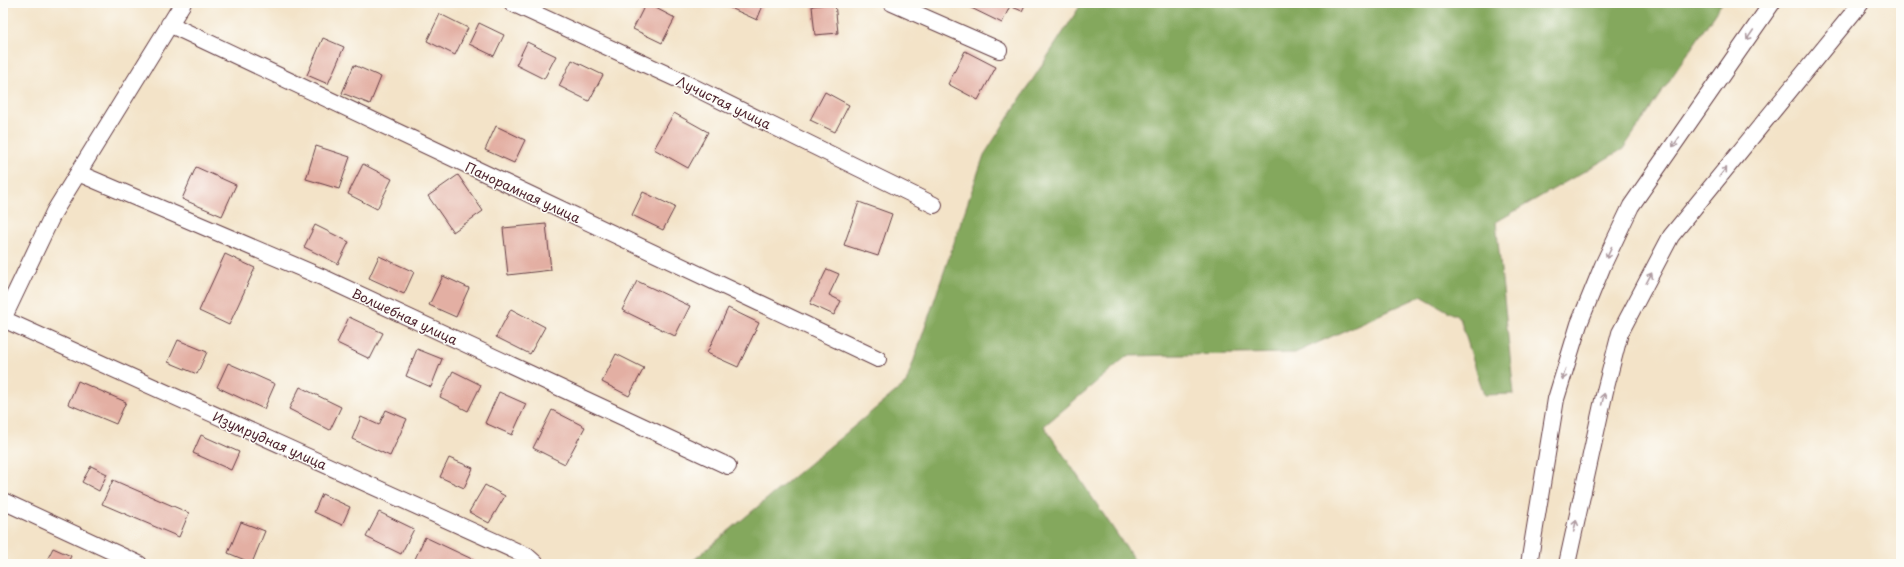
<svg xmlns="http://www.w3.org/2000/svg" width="1904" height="567" viewBox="0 0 1904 567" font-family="'Playpen Sans',sans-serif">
	<rect width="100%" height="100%" fill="#fdfcf7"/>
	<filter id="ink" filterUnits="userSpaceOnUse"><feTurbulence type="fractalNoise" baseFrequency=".025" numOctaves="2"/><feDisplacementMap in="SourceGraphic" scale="8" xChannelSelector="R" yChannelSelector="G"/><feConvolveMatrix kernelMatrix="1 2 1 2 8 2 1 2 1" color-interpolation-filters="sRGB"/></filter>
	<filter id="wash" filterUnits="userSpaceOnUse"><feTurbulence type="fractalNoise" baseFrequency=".012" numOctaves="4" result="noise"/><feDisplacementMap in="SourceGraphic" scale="16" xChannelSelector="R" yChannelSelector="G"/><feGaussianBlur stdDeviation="0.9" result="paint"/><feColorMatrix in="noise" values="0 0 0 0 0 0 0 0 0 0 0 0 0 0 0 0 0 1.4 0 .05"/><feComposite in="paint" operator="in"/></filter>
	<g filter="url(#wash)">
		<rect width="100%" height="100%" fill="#f3e3c8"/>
		<!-- forest -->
		<path fill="#84a85d" stroke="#676444" d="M 1082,3 L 1722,3 L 1623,149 L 1496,222 L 1514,394 L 1484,395 L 1460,318 L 1421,296 L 1295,353 L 1127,356 L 1044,426 L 1137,564 L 689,564 L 906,383 L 984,155 Z"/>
		<g id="blocks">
			<!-- building -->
			<path fill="#e3afa3" d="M 646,3 L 675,18 L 662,43 L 633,29 Z
				M 725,3 L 764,3 L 757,20 L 724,5 Z
				M 835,3 L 838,33 L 815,35 L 812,6 Z
				M 961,3 L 1026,3 L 1022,11 L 1010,6 L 1002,23 Z
				M 440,14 L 468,28 L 455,55 L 427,41 Z
				M 479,23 L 504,35 L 494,56 L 469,44 Z
				M 323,38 L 344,47 L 328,84 L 307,75 Z
				M 527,42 L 556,56 L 544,79 L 516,65 Z
				M 965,51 L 996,67 L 978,100 L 948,84 Z
				M 572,60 L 603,75 L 589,101 L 559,86 Z
				M 354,65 L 381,77 L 370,104 L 342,93 Z
				M 825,92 L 849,105 L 835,132 L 810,120 Z
				M 674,113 L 708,132 L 688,168 L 654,149 Z
				M 496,126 L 525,140 L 514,163 L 485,150 Z
				M 316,146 L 350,157 L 339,189 L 306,179 Z
				M 363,164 L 392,179 L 377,209 L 348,194 Z
				M 196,167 L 236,185 L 222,216 L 182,199 Z
				M 458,175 L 483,211 L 453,232 L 428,196 Z
				M 643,192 L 675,207 L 663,230 L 632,215 Z
				M 859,202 L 892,214 L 878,256 L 844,245 Z
				M 546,224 L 551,270 L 508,275 L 503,228 Z
				M 315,225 L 349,242 L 338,264 L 304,247 Z
				M 225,254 L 255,268 L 229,325 L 199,311 Z
				M 379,256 L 414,272 L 404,294 L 369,278 Z
				M 827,269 L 839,274 L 829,295 L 841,301 L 834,315 L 810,304 Z
				M 443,276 L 469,288 L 456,317 L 429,305 Z
				M 637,281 L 690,306 L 675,336 L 622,310 Z
				M 728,308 L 759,323 L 738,367 L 707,353 Z
				M 511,309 L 545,327 L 530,354 L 496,337 Z
				M 349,317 L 383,333 L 370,359 L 337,343 Z
				M 178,340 L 207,352 L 197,374 L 168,362 Z
				M 417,349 L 442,359 L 431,387 L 406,376 Z
				M 616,354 L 644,368 L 629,396 L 602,382 Z
				M 228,363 L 275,384 L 264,409 L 217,387 Z
				M 453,371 L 481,385 L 468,411 L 440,397 Z
				M 78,381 L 126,402 L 116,424 L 68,404 Z
				M 300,387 L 341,407 L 330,430 L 289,409 Z
				M 499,392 L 526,404 L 512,435 L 485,423 Z
				M 386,410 L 407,419 L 390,456 L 352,439 L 361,417 L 379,425 Z
				M 552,410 L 585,427 L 565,464 L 533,448 Z
				M 201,435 L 239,452 L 231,470 L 193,453 Z
				M 449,458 L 473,468 L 464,488 L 440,477 Z
				M 91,466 L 107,474 L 99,491 L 82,482 Z
				M 113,480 L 189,513 L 179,537 L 102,504 Z
				M 485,485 L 505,496 L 489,523 L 469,512 Z
				M 322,494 L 350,507 L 342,525 L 314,512 Z
				M 379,512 L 414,529 L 401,554 L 366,537 Z
				M 241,522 L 265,531 L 252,563 L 228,553 Z
				M 425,537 L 474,560 L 472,564 L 425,564 L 415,559 Z
				M 53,548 L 71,556 L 67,564 L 45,564 Z"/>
		</g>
	</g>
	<g filter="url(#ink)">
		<use href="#blocks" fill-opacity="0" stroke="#633c43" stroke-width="1"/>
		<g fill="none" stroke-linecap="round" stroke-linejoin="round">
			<defs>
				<path id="minor" d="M 512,3 L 677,79 L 934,205
					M 892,3 L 999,50
					M 169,24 L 878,359
					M 78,173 L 324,278 L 728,466
					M 3,319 L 527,556 L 536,564
					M 3,319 L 54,212 L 183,3
					M 3,501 L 139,564
					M 1529,564 L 1556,399 L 1579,324 L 1603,265 L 1631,206 L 1772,3
					M 1567,564 L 1605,391 L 1620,333 L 1671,236 L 1861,3"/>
			</defs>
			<!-- minor casing -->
			<use href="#minor" stroke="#633c43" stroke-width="18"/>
			<!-- minor -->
			<use href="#minor" stroke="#fff" stroke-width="16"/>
		</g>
		<!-- one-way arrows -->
		<defs><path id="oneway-shaft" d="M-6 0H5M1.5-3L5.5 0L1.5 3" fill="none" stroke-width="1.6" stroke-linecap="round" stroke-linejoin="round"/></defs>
		<g stroke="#ae9aa0">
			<use href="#oneway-shaft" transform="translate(1750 35) rotate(124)"/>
			<use href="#oneway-shaft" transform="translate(1676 142) rotate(125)"/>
			<use href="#oneway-shaft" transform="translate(1723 172) rotate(-51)"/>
			<use href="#oneway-shaft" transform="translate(1609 253) rotate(115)"/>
			<use href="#oneway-shaft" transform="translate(1649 278) rotate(-62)"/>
			<use href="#oneway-shaft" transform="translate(1564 374) rotate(106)"/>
			<use href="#oneway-shaft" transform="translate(1603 399) rotate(-77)"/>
			<use href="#oneway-shaft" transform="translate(1575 526) rotate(-77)"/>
		</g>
	</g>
	<g text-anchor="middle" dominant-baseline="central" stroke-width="3" stroke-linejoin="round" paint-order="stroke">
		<!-- street labels -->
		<g font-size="13" fill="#4a1f2b" stroke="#fdfcf7">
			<text transform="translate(724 102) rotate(26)">Лучистая улица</text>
			<text transform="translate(523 192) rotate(25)">Панорамная улица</text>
			<text transform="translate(405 316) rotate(25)">Волшебная улица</text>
			<text transform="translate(270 440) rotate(24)">Изумрудная улица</text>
		</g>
	</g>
	<!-- margin -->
	<rect width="1904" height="567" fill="none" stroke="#fdfcf7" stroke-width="16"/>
</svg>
